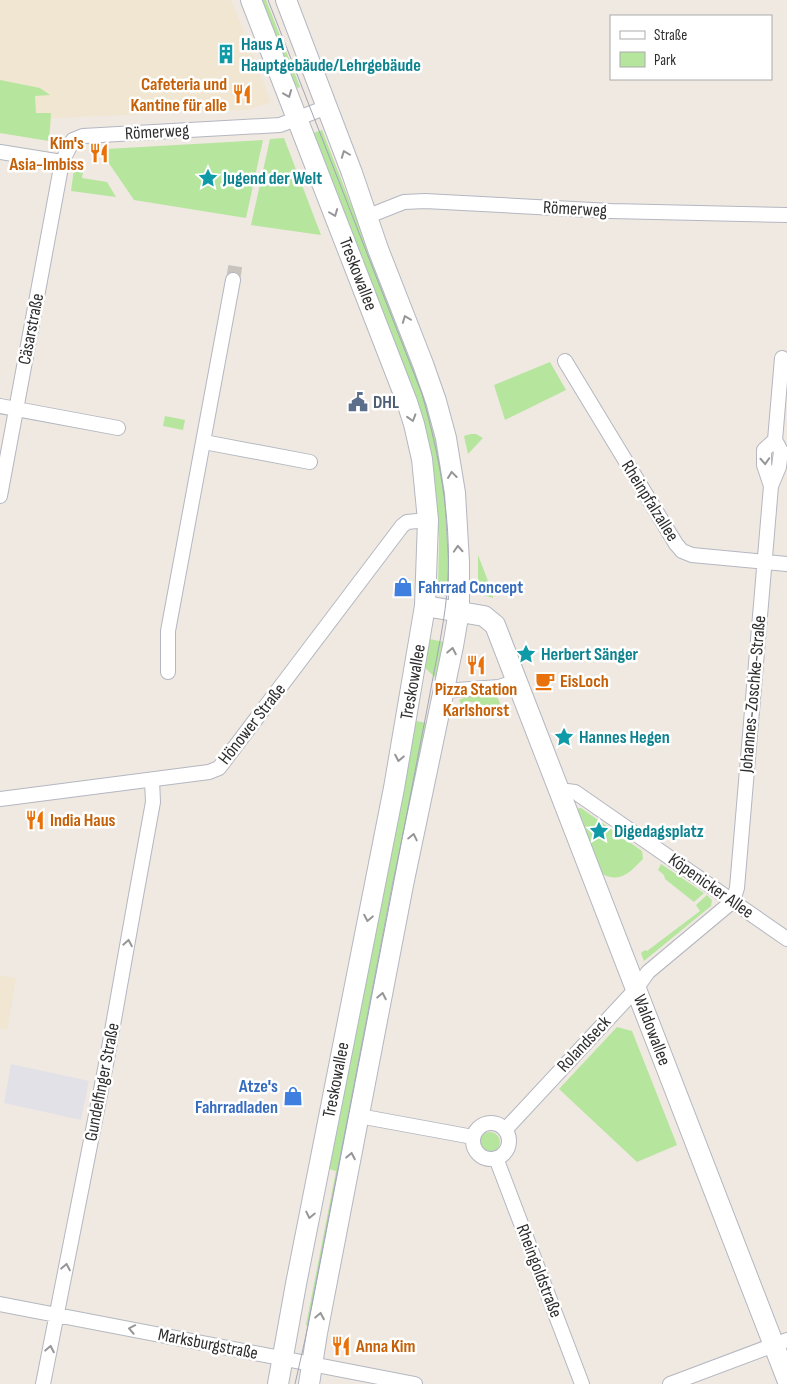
<svg xmlns="http://www.w3.org/2000/svg" width="787" height="1384" viewBox="0 0 787 1384" font-family="'Sofia Sans Condensed',sans-serif">
	<rect width="100%" height="100%" fill="#efe9e1"/>
	<!-- industrial -->
	<path fill="#e3e1e8" d="M 11,1064 L 89,1081 L 81,1120 L 4,1103 Z"/>
	<!-- education -->
	<path fill="#f0e6d1" d="M 0,0 L 231,0 L 271,102 L 247,110 L 52,118 L 49,141 L 0,133 Z
		M 0,975 L 16,978 L 7,1030 L 0,1028 Z"/>
	<!-- green -->
	<path fill="#b6e59e" d="M 258,0 L 266,0 L 300,87 L 297,88 L 295,84 L 291,85 Z
		M 0,80 L 40,88 L 50,95 L 35,96 L 36,113 L 51,113 L 49,141 L 0,133 Z
		M 322,130 L 350,202 L 356,213 L 430,404 L 449,501 L 450,596 L 438,594 L 439,539 L 436,503 L 310,134 Z
		M 284,138 L 321,235 L 251,225 L 270,139 Z
		M 263,140 L 246,218 L 134,200 L 106,159 L 106,149 Z
		M 75,162 L 84,164 L 82,178 L 107,182 L 116,197 L 71,191 Z
		M 550,362 L 566,390 L 505,420 L 494,385 Z
		M 165,416 L 185,420 L 183,430 L 163,426 Z
		M 471,434 L 476,434 L 483,438 L 468,454 L 464,436 Z
		M 478,555 L 493,594 L 493,598 L 480,594 L 478,589 Z
		M 429,639 L 445,642 L 437,679 L 424,667 Z
		M 496,694 L 503,710 L 467,701 L 461,704 L 459,700 L 470,695 Z
		M 416,721 L 427,723 L 311,1326 L 306,1325 L 336,1171 L 329,1169 Z
		M 579,808 L 581,808 L 642,851 L 643,859 C 629,873 619,885 599,872 L 577,810 Z
		M 661,864 L 704,893 L 694,902 L 665,879 L 664,875 L 658,870 Z
		M 707,895 L 712,900 L 711,906 L 644,961 L 641,953 L 645,950 L 647,951 L 700,911 L 696,905 Z
		M 617,1027 L 632,1031 L 677,1145 L 637,1162 L 559,1089 Z
		M480 1142a10 10 0 1 1 20 0a10 10 0 1 1-20 0Z"/>
	<g fill="none" stroke-linecap="round" stroke-linejoin="round">
		<!-- street-tunnel -->
		<path stroke="#c8c4bd" stroke-width="14" stroke-dasharray="14 7" stroke-linecap="butt" d="M 233,280 L 236,262"/>
		<defs>
			<path id="street" d="M 0,152 L 62,162
				M 366,217 L 404,202 L 425,201 L 611,211 L 787,215
				M 565,361 L 676,544 L 682,551 L 692,555 L 787,564
				M 0,406 L 118,428
				M 204,442 L 310,462
				M 771,486 L 764,465 L 764,450 L 775,440
				M 0,496 L 62,162 L 73,140 L 83,136 L 280,125 L 327,107
				M 168,672 L 168,631 L 233,280
				M 443,691 L 499,687 L 517,681
				M 559,794 L 567,791 L 575,792 L 787,939
				M 0,799 L 209,772 L 219,768 L 402,526 L 407,522 L 428,520
				M 733,901 L 737,888 L 771,486 L 779,467 L 781,451 L 775,440 L 782,358
				M 359,1116 L 473,1137
				M473 1141a18 18 0 1 1 36 0a18 18 0 1 1-36 0Z
				M 505,1130 L 636,989 L 648,972 L 733,901
				M 496,1158 L 582,1384
				M 0,1304 L 415,1384
				M 43,1384 L 107,1059 L 135,901 L 153,802 L 152,780
				M 670,1384 L 787,1340"/>
			<path id="secondary" d="M 251,0 L 407,402 L 414,424 L 422,459 L 428,520 L 425,606 L 394,788 L 296,1284 L 278,1384
				M 286,0 L 352,173 L 378,249 L 423,364 L 436,401 L 446,438 L 455,493 L 459,562 L 459,611 L 453,646 L 403,885 L 317,1333 L 309,1384
				M 425,606 L 484,616 L 495,625 L 787,1379"/>
		</defs>
		<!-- street casing -->
		<use href="#street" stroke="#b4b7c1" stroke-width="16"/>
		<!-- secondary casing -->
		<use href="#secondary" stroke="#b4b7c1" stroke-width="22"/>
		<!-- street -->
		<use href="#street" stroke="#fff" stroke-width="14"/>
		<!-- secondary -->
		<use href="#secondary" stroke="#fff" stroke-width="20"/>
		<!-- tram -->
		<path stroke="#a3a6b8" stroke-width="1" d="M 268,0 L 422,394 C 439,454 451,516 448,578 C 446,619 436,659 429,699 L 307,1331 L 295,1384"/>
	</g>
	<!-- one-way arrows -->
	<defs><path id="oneway-chevron" d="M-2-3.5L2.5 0L-2 3.5" fill="none" stroke-width="1.6" stroke-linecap="round" stroke-linejoin="round" transform="scale(1.25)"/></defs>
	<g stroke="#969696">
		<use href="#oneway-chevron" transform="translate(288 94) rotate(68)"/>
		<use href="#oneway-chevron" transform="translate(345 154) rotate(-111)"/>
		<use href="#oneway-chevron" transform="translate(334 213) rotate(69)"/>
		<use href="#oneway-chevron" transform="translate(406 319) rotate(-111)"/>
		<use href="#oneway-chevron" transform="translate(412 418) rotate(73)"/>
		<use href="#oneway-chevron" transform="translate(765 461) rotate(87)"/>
		<use href="#oneway-chevron" transform="translate(452 475) rotate(-97)"/>
		<use href="#oneway-chevron" transform="translate(458 549) rotate(-93)"/>
		<use href="#oneway-chevron" transform="translate(452 651) rotate(-79)"/>
		<use href="#oneway-chevron" transform="translate(399 758) rotate(101)"/>
		<use href="#oneway-chevron" transform="translate(413 837) rotate(-78)"/>
		<use href="#oneway-chevron" transform="translate(368 918) rotate(101)"/>
		<use href="#oneway-chevron" transform="translate(128 943) rotate(-80)"/>
		<use href="#oneway-chevron" transform="translate(382 996) rotate(-79)"/>
		<use href="#oneway-chevron" transform="translate(351 1156) rotate(-79)"/>
		<use href="#oneway-chevron" transform="translate(310 1215) rotate(102)"/>
		<use href="#oneway-chevron" transform="translate(66 1267) rotate(-79)"/>
		<use href="#oneway-chevron" transform="translate(320 1316) rotate(-79)"/>
		<use href="#oneway-chevron" transform="translate(132 1329) rotate(-169)"/>
		<use href="#oneway-chevron" transform="translate(50 1349) rotate(-79)"/>
	</g>
	<!-- icons -->
	<defs>
		<symbol id="building-bare" viewBox="-9 -9 18 18"><path d="M-4-6H4V6H1V3H-1V6H-4ZM-2.5-4.3h1.7v1.8h-1.7ZM.8-4.3h1.7v1.8H.8ZM-2.5-1h1.7V.8h-1.7ZM.8-1h1.7V.8H.8Z" fill="#0f9aa8" stroke="#fff" stroke-width="2.5" paint-order="stroke"/></symbol>
		<symbol id="restaurant-bare" viewBox="-9 -9 18 18"><path d="M-5-6h1v4h1v-4h1v4h1v-4h1v5L-1.5 .5V6h-2V.5L-5-1ZM5-6V6H3V1.5H1.5Q1.5-4 5-6Z" fill="#e8710a" stroke="#fff" stroke-width="2.5" paint-order="stroke"/></symbol>
		<symbol id="sight-bare" viewBox="-9 -9 18 18"><path d="M0-6L1.8-2.2L6-1.7L2.9 1.2L3.7 5.4L0 3.3L-3.7 5.4L-2.9 1.2L-6-1.7L-1.8-2.2Z" fill="#0f9aa8" stroke="#fff" stroke-width="2.5" paint-order="stroke"/></symbol>
		<symbol id="civic-bare" viewBox="-9 -9 18 18"><path d="M-.6-6.5H3V-4.5H.6V-3L4-1V1h2V6H-6V1h2V-1L-.6-3ZM-1.2 2.5V6h2.4V2.5Z" fill="#5c6f8a" stroke="#fff" stroke-width="2.5" paint-order="stroke"/></symbol>
		<symbol id="shop-bare" viewBox="-9 -9 18 18"><path d="M-5-2.5h2.3a2.7 3.5 0 0 1 5.4 0H5L5.5 6h-11ZM-1.5-2.5h3a1.5 2.3 0 0 0-3 0Z" fill="#3f7fe0" stroke="#fff" stroke-width="2.5" paint-order="stroke"/></symbol>
		<symbol id="cafe-bare" viewBox="-9 -9 18 18"><path d="M-5.5-4.5H6V0H3Q3 3.5 0 3.5H-2.5Q-5.5 3.5-5.5 0ZM3-3.2v2h1.7v-2ZM-6 4.5H4V6H-6Z" fill="#e8710a" stroke="#fff" stroke-width="2.5" paint-order="stroke"/></symbol>
	</defs>
	<g fill-rule="evenodd">
		<use href="#building-bare" x="212" y="40" width="28" height="28"/>
		<use href="#restaurant-bare" x="228" y="80" width="28" height="28"/>
		<use href="#restaurant-bare" x="85" y="139" width="28" height="28"/>
		<use href="#sight-bare" x="194" y="164" width="28" height="28"/>
		<use href="#civic-bare" x="344" y="388" width="28" height="28"/>
		<use href="#shop-bare" x="389" y="573" width="28" height="28"/>
		<use href="#sight-bare" x="512" y="640" width="28" height="28"/>
		<use href="#restaurant-bare" x="462" y="651" width="28" height="28"/>
		<use href="#cafe-bare" x="531" y="667" width="28" height="28"/>
		<use href="#sight-bare" x="550" y="723" width="28" height="28"/>
		<use href="#restaurant-bare" x="21" y="806" width="28" height="28"/>
		<use href="#sight-bare" x="585" y="817" width="28" height="28"/>
		<use href="#shop-bare" x="279" y="1082" width="28" height="28"/>
		<use href="#restaurant-bare" x="327" y="1332" width="28" height="28"/>
	</g>
	<g text-anchor="middle" dominant-baseline="central" stroke-width="5" stroke-linejoin="round" paint-order="stroke">
		<!-- culture labels -->
		<g font-size="18" font-weight="bold" fill="#0d838f" stroke="#fff" text-anchor="start">
			<text x="241" y="44">Haus A<tspan x="241" dy="21">Hauptgebäude/Lehrgebäude</tspan></text>
			<text x="223" y="178">Jugend der Welt</text>
			<text x="541" y="654">Herbert Sänger</text>
			<text x="579" y="737">Hannes Hegen</text>
			<text x="614" y="831">Digedagsplatz</text>
		</g>
		<!-- food labels -->
		<g font-size="18" font-weight="bold" fill="#c56008" stroke="#fff" text-anchor="start">
			<text x="227" y="84" text-anchor="end">Cafeteria und<tspan x="227" dy="21">Kantine für alle</tspan></text>
			<text x="84" y="143" text-anchor="end">Kim's<tspan x="84" dy="21">Asia-Imbiss</tspan></text>
			<text x="560" y="681">EisLoch</text>
			<text x="476" y="689" text-anchor="middle">Pizza Station<tspan x="476" dy="21">Karlshorst</tspan></text>
			<text x="50" y="820">India Haus</text>
			<text x="356" y="1346">Anna Kim</text>
		</g>
		<!-- street labels -->
		<g font-size="18" fill="#2e2e2e" stroke="#fff">
			<text transform="translate(157 132) rotate(-3)">Römerweg</text>
			<text transform="translate(575 209) rotate(3)">Römerweg</text>
			<text transform="translate(358 274) rotate(69)">Treskowallee</text>
			<text transform="translate(31 329) rotate(-79)">Cäsarstraße</text>
			<text transform="translate(650 501) rotate(58)">Rheinpfalzallee</text>
			<text transform="translate(413 682) rotate(-80)">Treskowallee</text>
			<text transform="translate(753 694) rotate(-85)">Johannes-Zoschke-Straße</text>
			<text transform="translate(252 724) rotate(-52)">Hönower Straße</text>
			<text transform="translate(711 886) rotate(35)">Köpenicker Allee</text>
			<text transform="translate(652 1030) rotate(69)">Waldowallee</text>
			<text transform="translate(584 1044) rotate(-47)">Rolandseck</text>
			<text transform="translate(336 1080) rotate(-79)">Treskowallee</text>
			<text transform="translate(102 1082) rotate(-79)">Gundelfinger Straße</text>
			<text transform="translate(539 1271) rotate(69)">Rheingoldstraße</text>
			<text transform="translate(208 1344) rotate(11)">Marksburgstraße</text>
		</g>
		<!-- service labels -->
		<g font-size="18" font-weight="bold" fill="#4e5e75" stroke="#fff" text-anchor="start">
			<text x="373" y="402">DHL</text>
		</g>
		<!-- shop labels -->
		<g font-size="18" font-weight="bold" fill="#366cbe" stroke="#fff" text-anchor="start">
			<text x="418" y="587">Fahrrad Concept</text>
			<text x="278" y="1086" text-anchor="end">Atze's<tspan x="278" dy="21">Fahrradladen</tspan></text>
		</g>
	</g>
	<!-- legend -->
	<rect x="610" y="15" width="162" height="65" fill="#ffffff" stroke="#ababab"/>
	<rect x="620" y="31" width="25" height="8" fill="#ffffff" stroke="#ababab"/>
	<text x="654" y="40" font-size="15" fill="#2e2e2e">Straße</text>
	<rect x="620" y="52" width="25" height="15" fill="#b6e59e" stroke="#ababab"/>
	<text x="654" y="65" font-size="15" fill="#2e2e2e">Park</text>
</svg>
